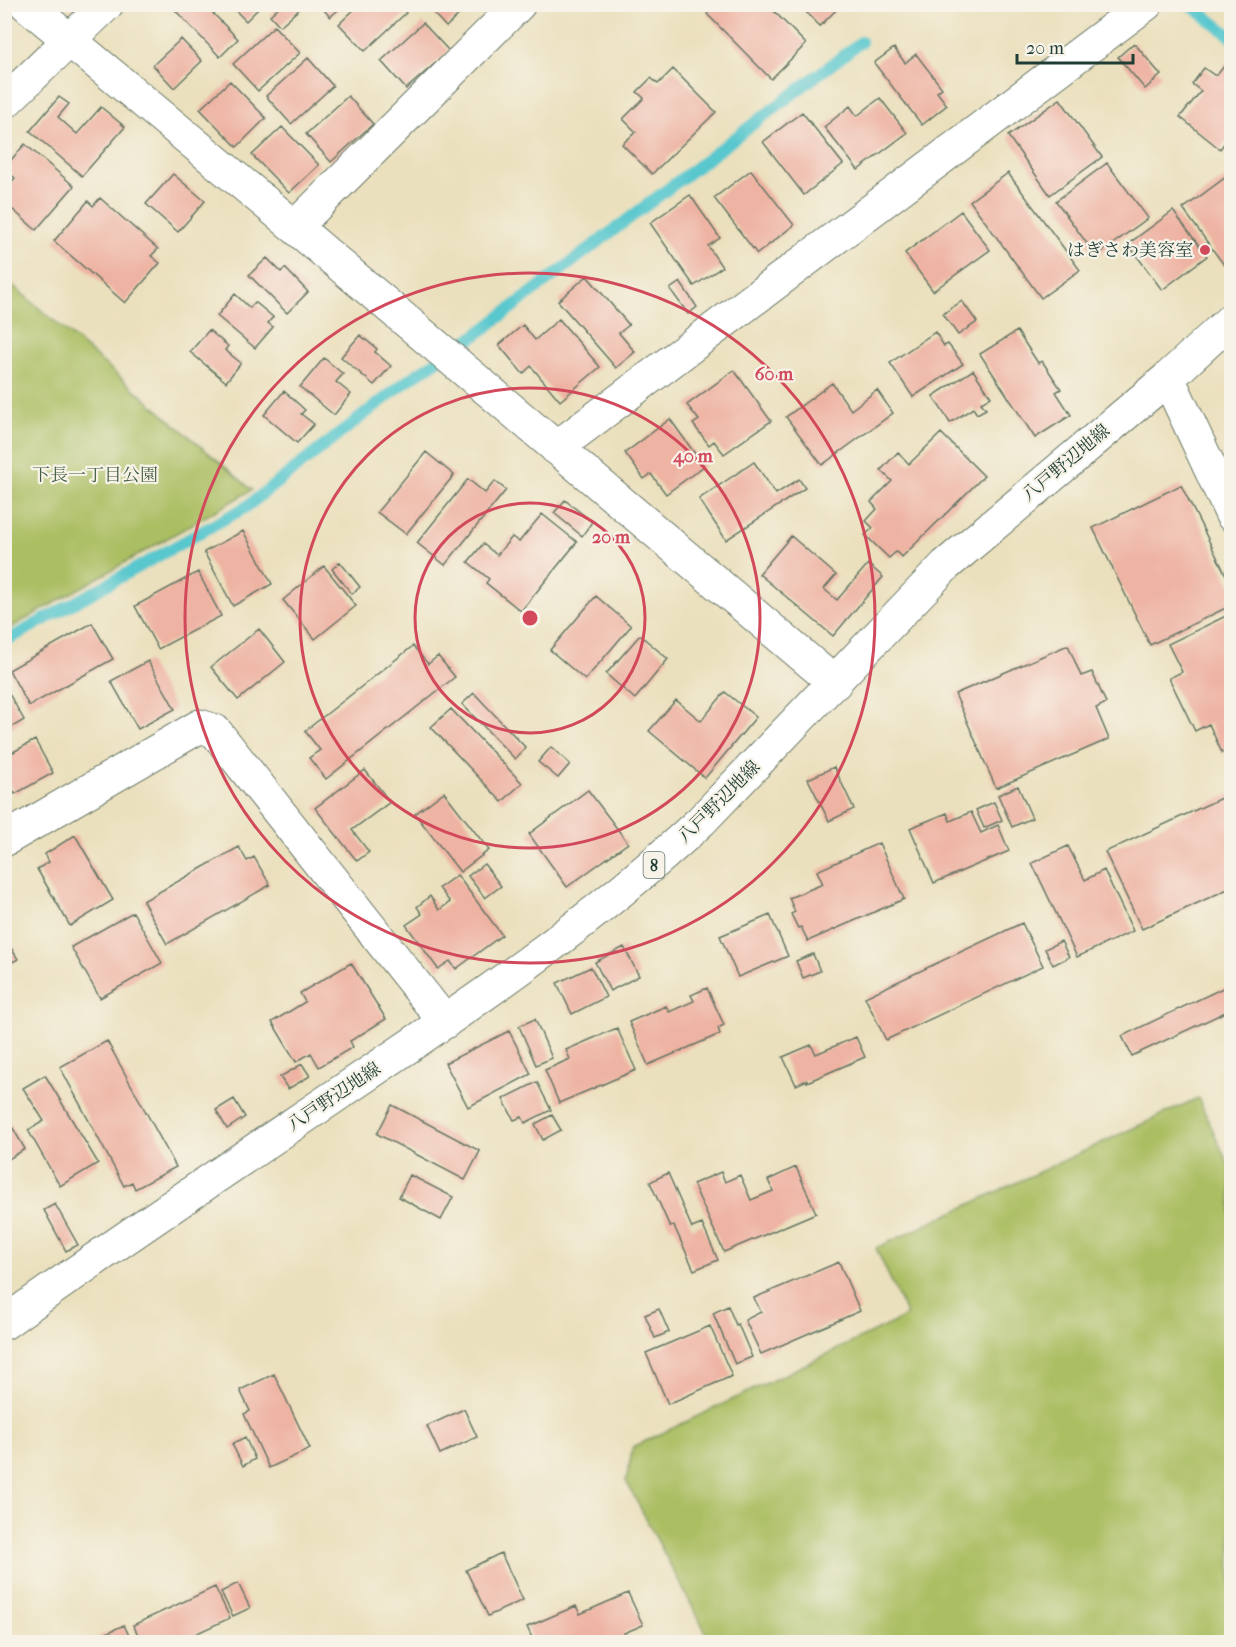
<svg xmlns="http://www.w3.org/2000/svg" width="1236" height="1647" viewBox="0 0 1236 1647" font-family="'IM FELL French Canon','Noto Serif JP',serif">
	<rect width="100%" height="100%" fill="#f7f3e8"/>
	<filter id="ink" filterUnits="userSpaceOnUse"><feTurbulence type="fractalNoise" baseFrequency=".0167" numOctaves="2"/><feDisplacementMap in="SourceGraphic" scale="12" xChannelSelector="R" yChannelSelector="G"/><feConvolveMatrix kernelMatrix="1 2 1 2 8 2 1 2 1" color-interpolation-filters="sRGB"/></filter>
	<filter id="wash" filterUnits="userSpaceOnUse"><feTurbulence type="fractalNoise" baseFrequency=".008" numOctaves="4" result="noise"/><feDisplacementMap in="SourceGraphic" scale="24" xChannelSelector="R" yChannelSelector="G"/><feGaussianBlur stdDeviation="1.35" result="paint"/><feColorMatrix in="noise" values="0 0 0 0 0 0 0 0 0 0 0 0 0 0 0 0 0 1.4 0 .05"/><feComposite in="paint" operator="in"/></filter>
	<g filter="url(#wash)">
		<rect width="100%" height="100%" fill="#ebe0bd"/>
		<!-- green -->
		<path fill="#aabe62" stroke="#647e4b" stroke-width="1.5" d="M 5,279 L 252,490 L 5,631 L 4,631 Z
			M 1198,1098 L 1231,1170 L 1231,1642 L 711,1642 L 626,1481 L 633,1447 L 907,1316 L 876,1248 Z"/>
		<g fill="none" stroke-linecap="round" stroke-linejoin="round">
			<!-- stream -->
			<path stroke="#59c7ce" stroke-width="12" d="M 1189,4 L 1232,37
				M 4,642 L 246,507 L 411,378 L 476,335 L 861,42"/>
		</g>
		<g id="blocks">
			<!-- building -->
			<path fill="#eeb3a3" d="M 176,4 L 204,4 L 238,39 L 220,57 L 173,8 Z
				M 229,4 L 263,4 L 246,21 Z
				M 282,4 L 305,4 L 280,26 L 270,15 Z
				M 319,4 L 345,4 L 330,17 Z
				M 360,4 L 399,4 L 406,13 L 365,51 L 339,24 Z
				M 425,4 L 470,4 L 446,27 Z
				M 717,4 L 767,4 L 806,44 L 771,79 L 707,14 Z
				M 798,4 L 842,4 L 820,26 Z
				M 423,23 L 449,51 L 406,89 L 381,61 Z
				M 274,26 L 300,53 L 258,91 L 233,64 Z
				M 181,39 L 202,61 L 174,88 L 153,65 Z
				M 1134,43 L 1161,75 L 1145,89 L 1118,57 Z
				M 894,48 L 905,63 L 916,54 L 942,88 L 937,92 L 947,105 L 922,125 L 874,63 Z
				M 308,58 L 333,86 L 291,124 L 266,96 Z
				M 1229,60 L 1232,61 L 1232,137 L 1230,136 L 1220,149 L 1180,117 L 1201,91 L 1192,84 L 1204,68 L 1214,75 L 1217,75 Z
				M 673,69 L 716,112 L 652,174 L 622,144 L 636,132 L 623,119 L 644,98 L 637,92 L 651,78 L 658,84 Z
				M 230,81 L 266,118 L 237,147 L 200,109 Z
				M 348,96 L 373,124 L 331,162 L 306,134 Z
				M 59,97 L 69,104 L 58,117 L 77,134 L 101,107 L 125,127 L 82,176 L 30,131 Z
				M 880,98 L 907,133 L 858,170 L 824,127 L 850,106 L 857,116 Z
				M 1060,99 L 1102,157 L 1050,195 L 1008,136 Z
				M 802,112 L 843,164 L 804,195 L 763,142 Z
				M 282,127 L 319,165 L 289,193 L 252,155 Z
				M 25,144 L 74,186 L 36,230 L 4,202 L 4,190 L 15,178 L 4,168 Z
				M 1107,163 L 1148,218 L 1096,256 L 1056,201 Z
				M 751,170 L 794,225 L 757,254 L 714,198 Z
				M 1008,173 L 1080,270 L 1041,298 L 970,201 Z
				M 173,174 L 205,201 L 178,232 L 146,204 Z
				M 1230,174 L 1232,176 L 1232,259 L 1224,265 L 1183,209 Z
				M 690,195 L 720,238 L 708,246 L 722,267 L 694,286 L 650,223 Z
				M 100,198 L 158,249 L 151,256 L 160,263 L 125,303 L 54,241 L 88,201 L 93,206 Z
				M 961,211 L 990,250 L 933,291 L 905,253 Z
				M 1173,211 L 1207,256 L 1162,290 L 1128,244 Z
				M 267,258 L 281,272 L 285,268 L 308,292 L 287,313 L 249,275 Z
				M 587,276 L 629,325 L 619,333 L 635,352 L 616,368 L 558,301 Z
				M 680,282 L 697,307 L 688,314 L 670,289 Z
				M 235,294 L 250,308 L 255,302 L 273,317 L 268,323 L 273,327 L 255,348 L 217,316 Z
				M 962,301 L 977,322 L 958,335 L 943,314 Z
				M 559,319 L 600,367 L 560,401 L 531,366 L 523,374 L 499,345 L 523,325 L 535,340 Z
				M 209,330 L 228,346 L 225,350 L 241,363 L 226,382 L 190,352 Z
				M 1017,331 L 1038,363 L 1042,361 L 1061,389 L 1056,392 L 1071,415 L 1035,438 L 980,354 Z
				M 935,332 L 944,346 L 948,344 L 963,364 L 913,397 L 890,363 Z
				M 360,335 L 377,349 L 375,352 L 391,366 L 374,385 L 341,357 Z
				M 324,358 L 343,374 L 336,382 L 351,394 L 334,415 L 300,387 Z
				M 734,370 L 771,421 L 724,454 L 714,441 L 709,445 L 693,424 L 699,420 L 687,405 Z
				M 973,370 L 991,397 L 981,403 L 986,409 L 977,414 L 973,408 L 950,423 L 933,396 Z
				M 832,383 L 851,410 L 877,390 L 893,413 L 822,465 L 786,417 Z
				M 284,391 L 305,410 L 301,414 L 314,424 L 297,443 L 264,415 Z
				M 670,419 L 704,466 L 666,494 L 651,474 L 644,479 L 625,453 Z
				M 941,433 L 984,476 L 902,557 L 896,552 L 889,558 L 865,535 L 873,528 L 866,521 L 877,509 L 871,502 L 892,481 L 881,470 L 898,452 L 909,464 Z
				M 426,452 L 454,475 L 406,534 L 377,512 Z
				M 754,462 L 776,494 L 799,479 L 805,488 L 726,540 L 699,499 Z
				M 468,479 L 485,493 L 495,481 L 506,490 L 445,565 L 417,543 Z
				M 1181,485 L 1232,587 L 1232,605 L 1150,645 L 1093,528 Z
				M 565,500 L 592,522 L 582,536 L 554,513 Z
				M 542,514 L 577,542 L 521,611 L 486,583 L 489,579 L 468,562 L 483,544 L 497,555 L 512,537 L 519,542 Z
				M 243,531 L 272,584 L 233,606 L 204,552 Z
				M 791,536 L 836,575 L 824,589 L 837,600 L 868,564 L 883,577 L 833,636 L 759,574 Z
				M 340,562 L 360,587 L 352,594 L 332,569 Z
				M 324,566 L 356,606 L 315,639 L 283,600 Z
				M 198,572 L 221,616 L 158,649 L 135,606 Z
				M 596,596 L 631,626 L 585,680 L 550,650 Z
				M 1232,613 L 1232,748 L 1222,753 L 1209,724 L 1195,731 L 1169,678 L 1182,672 L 1168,644 Z
				M 92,623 L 113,659 L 29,706 L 9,670 Z
				M 259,629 L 285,662 L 238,700 L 211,667 Z
				M 640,635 L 668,659 L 635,699 L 606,674 Z
				M 1068,645 L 1081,676 L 1092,672 L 1106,703 L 1096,708 L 1109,739 L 996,788 L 955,694 Z
				M 413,646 L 428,664 L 438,656 L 455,677 L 326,779 L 309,758 L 320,750 L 305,731 Z
				M 148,661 L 175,709 L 138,729 L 111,681 Z
				M 4,685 L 24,720 L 4,732 Z
				M 725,692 L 756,717 L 705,778 L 649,731 L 676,700 L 701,721 Z
				M 474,693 L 526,748 L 515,759 L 462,704 Z
				M 451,709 L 522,783 L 502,802 L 431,727 Z
				M 35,740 L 53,773 L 15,794 L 4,775 L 4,757 Z
				M 551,747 L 570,764 L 558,778 L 538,762 Z
				M 834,767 L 854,809 L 829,821 L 808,779 Z
				M 365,770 L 390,802 L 352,830 L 369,852 L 357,861 L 315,808 Z
				M 1018,786 L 1032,818 L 1012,827 L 998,795 Z
				M 588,790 L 628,843 L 567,887 L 529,834 Z
				M 444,792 L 489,850 L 460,872 L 415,814 Z
				M 1232,793 L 1232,887 L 1142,929 L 1105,852 Z
				M 994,802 L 1002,820 L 984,828 L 976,810 Z
				M 971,812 L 981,833 L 998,825 L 1009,851 L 934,883 L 910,828 L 947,813 L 950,821 Z
				M 75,835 L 113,900 L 70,926 L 37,869 L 49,862 L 45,854 Z
				M 879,843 L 904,899 L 808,941 L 801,927 L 798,928 L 791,914 L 795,912 L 789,898 L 823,884 L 817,871 Z
				M 1068,846 L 1085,880 L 1104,870 L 1133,931 L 1077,957 L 1032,863 Z
				M 239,847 L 247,861 L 254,857 L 270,885 L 167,944 L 143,901 Z
				M 484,864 L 501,886 L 485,898 L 468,876 Z
				M 457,875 L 502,935 L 456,969 L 450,961 L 438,969 L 406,925 L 422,914 L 417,907 L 430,896 L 439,910 L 450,902 L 439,888 Z
				M 133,912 L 162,963 L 100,998 L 71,947 Z
				M 770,915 L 788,956 L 738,977 L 720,936 Z
				M 1022,923 L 1043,966 L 886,1040 L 865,997 Z
				M 4,937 L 18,959 L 4,967 Z
				M 1061,941 L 1069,957 L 1053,965 L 1045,949 Z
				M 624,947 L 639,976 L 610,991 L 595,962 Z
				M 813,954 L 820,971 L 803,978 L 796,961 Z
				M 351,963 L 386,1019 L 350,1041 L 353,1047 L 319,1067 L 311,1053 L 296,1062 L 272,1022 L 305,1002 L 300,993 Z
				M 591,967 L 606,997 L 572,1014 L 557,983 Z
				M 1225,987 L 1232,1001 L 1232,1009 L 1132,1056 L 1122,1036 Z
				M 707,988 L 724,1025 L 718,1028 L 720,1034 L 648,1065 L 629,1022 L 666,1006 L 669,1012 L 694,1001 L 691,995 Z
				M 535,1019 L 552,1058 L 536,1065 L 519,1026 Z
				M 617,1028 L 636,1070 L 559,1103 L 545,1070 L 570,1059 L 566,1050 Z
				M 509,1031 L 531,1074 L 468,1107 L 445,1063 Z
				M 856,1037 L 865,1057 L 807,1082 L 807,1080 L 796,1085 L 783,1057 L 811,1045 L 816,1054 Z
				M 107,1041 L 176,1167 L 135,1189 L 132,1182 L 124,1186 L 60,1067 Z
				M 302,1064 L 310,1076 L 288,1089 L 280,1077 Z
				M 45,1075 L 98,1163 L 60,1186 L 28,1130 L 44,1121 L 23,1088 Z
				M 537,1082 L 551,1110 L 525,1123 L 522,1117 L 514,1120 L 503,1099 Z
				M 234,1099 L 245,1117 L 227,1129 L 216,1110 Z
				M 392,1105 L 480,1151 L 465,1180 L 377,1134 Z
				M 552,1115 L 561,1130 L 543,1140 L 535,1124 Z
				M 7,1118 L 25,1149 L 4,1162 L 4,1120 Z
				M 796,1167 L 816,1213 L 724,1252 L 693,1184 L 721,1172 L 725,1182 L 740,1175 L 751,1200 L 773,1191 L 768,1180 Z
				M 668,1173 L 692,1228 L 702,1224 L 718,1260 L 694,1270 L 674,1226 L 670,1227 L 650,1182 Z
				M 410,1175 L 453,1197 L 441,1220 L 399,1197 Z
				M 55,1204 L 78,1245 L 66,1251 L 44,1210 Z
				M 839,1262 L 860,1311 L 761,1354 L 745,1320 L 761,1312 L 754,1298 Z
				M 728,1306 L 736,1325 L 738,1324 L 752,1357 L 735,1364 L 713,1313 Z
				M 659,1309 L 669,1332 L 655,1338 L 645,1315 Z
				M 710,1326 L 732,1376 L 668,1404 L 646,1353 Z
				M 274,1374 L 310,1449 L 269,1468 L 244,1414 L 250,1411 L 240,1390 Z
				M 464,1409 L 477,1437 L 440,1454 L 427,1426 Z
				M 245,1437 L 255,1459 L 243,1466 L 232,1444 Z
				M 501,1553 L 523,1600 L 488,1616 L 466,1570 Z
				M 238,1583 L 250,1608 L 233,1616 L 221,1592 Z
				M 215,1587 L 230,1618 L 178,1642 L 142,1642 L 133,1625 Z
				M 628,1593 L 643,1625 L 624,1633 L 629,1642 L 534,1642 L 527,1627 L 576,1606 L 580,1614 Z
				M 124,1625 L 132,1642 L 87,1642 Z"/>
		</g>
	</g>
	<g filter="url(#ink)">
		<use href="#blocks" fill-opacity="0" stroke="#667664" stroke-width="1.5"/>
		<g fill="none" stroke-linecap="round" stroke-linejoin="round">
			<defs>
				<path id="minor" d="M 26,4 L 295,227 L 835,683
					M 4,103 L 107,4
					M 295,227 L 519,4
					M 1168,378 L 1232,515
					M 556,448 L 1146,4
					M 4,840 L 200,726 L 215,731 L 445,1022"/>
				<path id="primary" d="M 4,1323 C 116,1243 230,1167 344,1090 C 468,1007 592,923 701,821 L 946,565 L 1168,378 L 1232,319"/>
			</defs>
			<!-- minor casing -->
			<use href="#minor" stroke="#667664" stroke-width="35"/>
			<!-- primary casing -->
			<use href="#primary" stroke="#667664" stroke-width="35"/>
			<!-- minor -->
			<use href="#minor" stroke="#fff" stroke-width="33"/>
			<!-- primary -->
			<use href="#primary" stroke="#fff" stroke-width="33"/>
		</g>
	</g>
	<!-- distance rings -->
	<g fill="none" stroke="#d1495b" stroke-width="3">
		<circle cx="530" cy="618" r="115"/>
		<circle cx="530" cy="618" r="230"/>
		<circle cx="530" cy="618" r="345"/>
	</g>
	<!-- markers -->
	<circle fill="#d1495b" stroke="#f7f3e8" stroke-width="2" cx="1205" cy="250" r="6"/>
	<g text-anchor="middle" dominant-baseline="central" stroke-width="4.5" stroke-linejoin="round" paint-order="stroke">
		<!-- shield labels -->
		<rect fill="#f7f3e8" stroke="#60746a" stroke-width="1.5" x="643.5" y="852" width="21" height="26" rx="4.5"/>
		<g font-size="16" font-weight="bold" fill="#1f3d34">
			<text x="654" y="865">8</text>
		</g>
		<!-- poi labels -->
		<g font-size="18" fill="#1f3d34" stroke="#f7f3e8" text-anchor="end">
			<text x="1193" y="250">はぎさわ美容室</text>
		</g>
		<!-- street labels -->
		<g font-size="18" fill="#1f3d34" stroke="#f7f3e8">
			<text transform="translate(1066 463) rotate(-40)">八戸野辺地線</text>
			<text transform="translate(719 802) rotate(-45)">八戸野辺地線</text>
			<text transform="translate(334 1097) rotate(-34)">八戸野辺地線</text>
		</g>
		<!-- park labels -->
		<g font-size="18" fill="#425d40" stroke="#f7f3e8">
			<text x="95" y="475">下長一丁目公園</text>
		</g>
	</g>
	<circle cx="530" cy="618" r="9" fill="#d1495b" stroke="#f7f3e8" stroke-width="3"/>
	<g font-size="18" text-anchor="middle" font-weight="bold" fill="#d1495b" stroke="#f7f3e8" stroke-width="4.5" stroke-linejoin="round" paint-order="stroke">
		<text x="774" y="380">60 m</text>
		<text x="693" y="462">40 m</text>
		<text x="611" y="543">20 m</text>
	</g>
	<!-- margin -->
	<rect width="1236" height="1647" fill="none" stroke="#f7f3e8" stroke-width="24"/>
	<!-- scale -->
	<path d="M1017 54v9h116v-9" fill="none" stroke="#1f3d34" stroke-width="3"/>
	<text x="1026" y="54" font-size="18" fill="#1f3d34" stroke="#f7f3e8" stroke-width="4.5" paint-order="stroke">20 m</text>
</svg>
